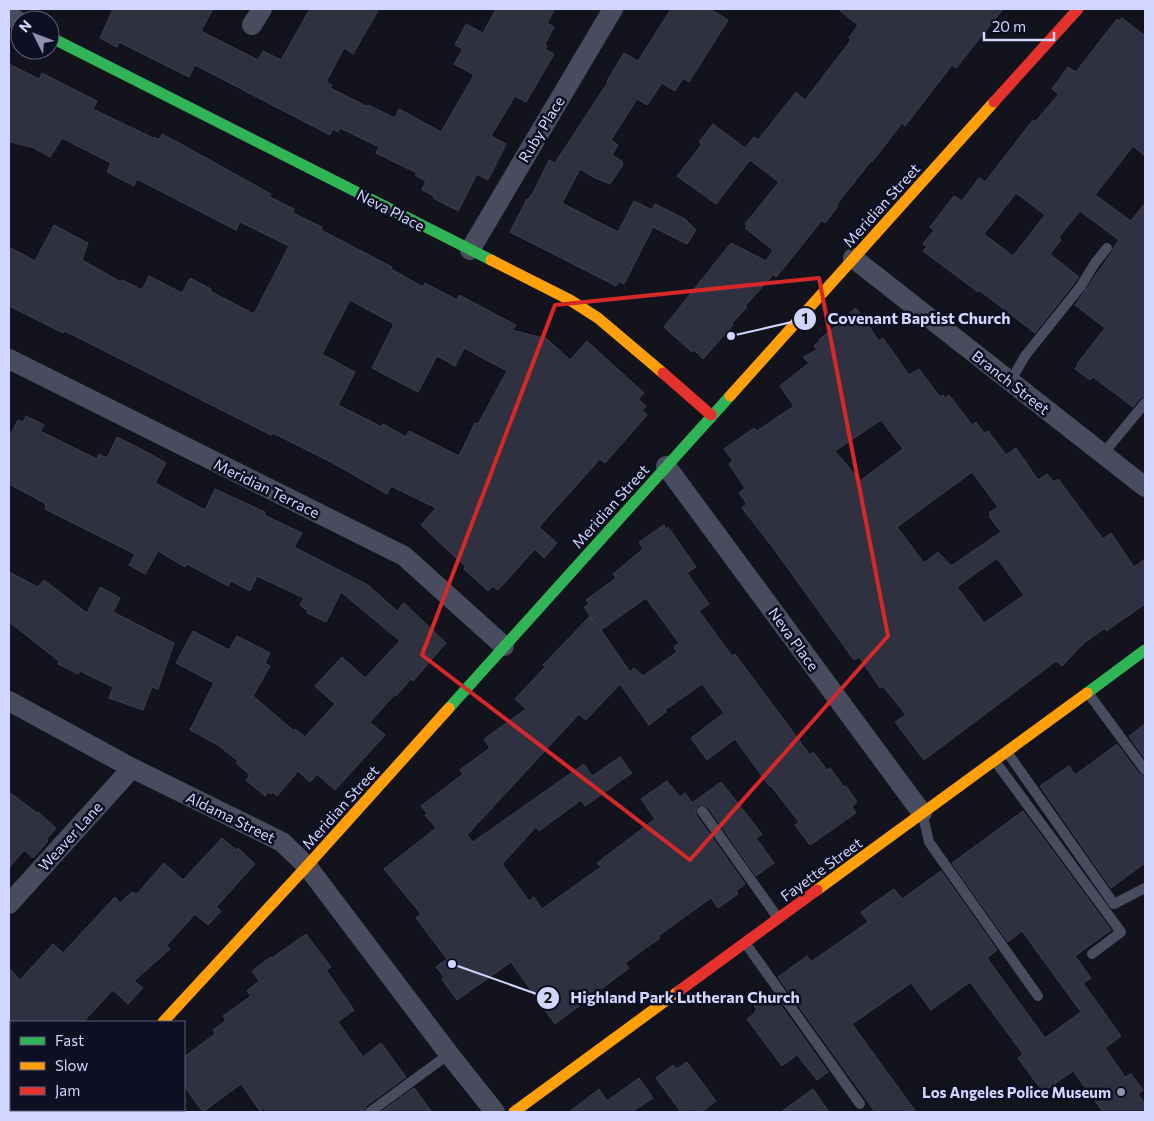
<svg xmlns="http://www.w3.org/2000/svg" width="1154" height="1121" viewBox="0 0 1154 1121" font-family="Commissioner,sans-serif">
	<rect width="100%" height="100%" fill="#12131d"/>
	<!-- building -->
	<path fill="#303140" stroke="#3c3e51" fill-rule="evenodd" d="M 113,9 L 213,9 L 201,31 L 258,60 L 263,51 L 281,60 L 310,9 L 379,9 L 353,54 L 344,48 L 326,82 L 332,85 L 330,88 L 368,107 L 368,105 L 395,118 L 399,109 L 441,132 L 474,75 L 454,64 L 463,49 L 455,45 L 466,24 L 483,33 L 496,9 L 555,9 L 547,23 L 554,27 L 545,44 L 547,46 L 545,49 L 554,54 L 526,102 L 515,96 L 491,136 L 506,144 L 488,180 L 477,174 L 458,211 L 433,198 L 434,196 L 422,190 L 426,181 L 415,175 L 417,173 L 376,153 L 379,147 L 340,128 L 338,132 L 333,129 L 330,135 L 195,65 L 189,77 L 119,42 L 117,47 L 100,38 Z
		M 671,9 L 710,9 L 728,20 L 689,82 L 683,78 L 675,91 L 662,83 L 647,105 L 637,99 L 611,140 L 618,145 L 612,155 L 623,162 L 622,166 L 610,184 L 595,178 L 580,169 L 562,203 L 618,232 L 634,201 L 652,210 L 655,204 L 685,219 L 696,230 L 687,244 L 653,227 L 624,284 L 619,282 L 616,286 L 510,232 L 527,199 L 528,200 L 531,195 L 532,195 L 549,160 L 555,163 L 608,82 L 607,81 L 624,53 L 638,61 Z
		M 838,9 L 1003,9 L 956,68 L 952,65 L 905,126 L 902,123 L 872,162 L 871,161 L 837,204 L 838,206 L 825,223 L 822,220 L 783,269 L 776,277 L 774,274 L 745,306 L 747,307 L 731,324 L 733,325 L 703,359 L 694,350 L 692,352 L 664,327 L 731,243 L 766,261 L 773,250 L 745,228 L 747,226 L 745,224 L 779,182 L 750,160 L 716,204 L 677,176 L 702,144 L 699,142 L 713,124 L 745,148 L 754,137 L 758,140 L 796,92 L 805,100 L 851,40 L 849,38 L 858,25 Z
		M 1122,18 L 1145,36 L 1145,156 L 1133,146 L 1095,195 L 1131,221 L 1145,203 L 1145,396 L 1140,398 L 1133,407 L 1093,377 L 1090,380 L 1075,369 L 1078,365 L 1077,364 L 1105,328 L 1075,305 L 1112,252 L 1114,247 L 1119,240 L 1080,211 L 1059,237 L 1061,240 L 1050,254 L 1079,277 L 1035,333 L 979,290 L 978,292 L 923,251 L 927,247 L 923,244 L 934,230 L 930,227 L 954,196 L 962,201 L 979,178 L 985,182 L 1033,120 L 1035,122 L 1059,94 L 1052,89 L 1068,67 L 1076,72 L 1117,19 L 1120,21 ZM 1016,193 L 1045,215 L 1013,256 L 984,234 Z
		M 9,64 L 39,79 L 42,73 L 71,88 L 97,101 L 93,109 L 153,138 L 154,137 L 159,140 L 162,134 L 179,143 L 271,194 L 270,197 L 294,209 L 293,213 L 322,227 L 321,230 L 392,267 L 391,269 L 423,287 L 425,283 L 457,300 L 459,295 L 516,325 L 512,330 L 547,339 L 570,360 L 587,341 L 644,393 L 638,399 L 646,406 L 642,411 L 647,415 L 605,463 L 600,459 L 539,527 L 557,543 L 544,558 L 535,549 L 498,590 L 493,586 L 488,591 L 464,569 L 466,567 L 421,525 L 436,508 L 391,486 L 387,494 L 331,462 L 273,433 L 271,435 L 75,336 L 64,331 L 63,333 L 9,306 L 9,247 L 35,261 L 54,225 L 88,243 L 82,260 L 121,282 L 122,280 L 142,290 L 149,276 L 182,293 L 190,278 L 211,289 L 210,291 L 254,314 L 289,246 L 240,222 L 236,230 L 137,179 L 134,186 L 107,172 L 111,163 L 62,138 L 50,157 L 32,147 L 9,142 ZM 350,300 L 394,324 L 372,368 L 418,392 L 437,356 L 455,366 L 464,348 L 507,371 L 478,424 L 475,423 L 459,456 L 409,431 L 406,437 L 383,424 L 382,427 L 338,405 L 355,372 L 322,354 Z
		M 856,308 L 879,341 L 883,338 L 909,375 L 919,369 L 940,397 L 943,395 L 945,398 L 949,395 L 972,425 L 976,422 L 984,433 L 988,431 L 1006,455 L 1016,448 L 1038,480 L 1047,474 L 1054,482 L 1058,479 L 1103,539 L 1111,533 L 1134,567 L 1145,559 L 1145,604 L 1106,631 L 1105,628 L 1084,643 L 1062,666 L 1056,661 L 924,760 L 895,722 L 906,715 L 883,686 L 880,688 L 859,657 L 854,660 L 774,549 L 742,508 L 747,504 L 739,493 L 745,488 L 729,464 L 733,461 L 724,449 L 754,428 L 757,431 L 794,406 L 780,386 L 809,363 L 803,357 L 817,350 L 814,346 L 820,341 L 819,340 ZM 881,420 L 903,449 L 860,481 L 835,451 ZM 972,472 L 998,507 L 989,513 L 991,515 L 989,516 L 1001,532 L 951,566 L 938,552 L 924,563 L 897,527 ZM 997,558 L 1024,595 L 984,623 L 957,587 Z
		M 26,416 L 44,425 L 40,431 L 97,459 L 99,454 L 107,458 L 117,437 L 139,448 L 166,463 L 155,483 L 205,510 L 215,489 L 265,512 L 264,515 L 302,533 L 294,547 L 368,585 L 397,611 L 404,603 L 446,643 L 413,681 L 411,679 L 396,696 L 395,694 L 370,722 L 385,735 L 335,790 L 317,774 L 310,782 L 298,771 L 277,796 L 272,792 L 271,794 L 268,792 L 265,796 L 246,780 L 250,775 L 236,763 L 238,761 L 218,745 L 190,730 L 214,683 L 176,663 L 193,631 L 229,650 L 237,636 L 270,653 L 265,663 L 270,666 L 253,696 L 294,731 L 295,729 L 305,737 L 335,704 L 315,686 L 342,657 L 365,678 L 400,641 L 341,592 L 326,622 L 307,613 L 308,611 L 300,605 L 304,598 L 257,576 L 250,591 L 231,581 L 228,586 L 187,564 L 185,567 L 158,551 L 145,574 L 129,565 L 135,554 L 45,509 L 46,504 L 9,484 L 9,438 L 18,420 L 23,422 Z
		M 664,525 L 666,529 L 668,527 L 696,567 L 687,573 L 709,604 L 699,611 L 732,656 L 735,654 L 810,755 L 813,752 L 827,770 L 830,768 L 844,787 L 846,786 L 857,802 L 852,807 L 856,813 L 810,845 L 795,825 L 799,822 L 771,786 L 770,787 L 735,739 L 707,760 L 691,738 L 724,713 L 702,684 L 665,710 L 666,712 L 649,725 L 620,684 L 586,720 L 579,714 L 467,835 L 473,842 L 584,764 L 592,776 L 620,757 L 632,773 L 585,806 L 581,800 L 539,831 L 536,827 L 502,864 L 529,901 L 534,897 L 542,909 L 601,867 L 597,863 L 655,819 L 641,799 L 667,781 L 680,797 L 685,793 L 692,803 L 721,782 L 762,834 L 756,838 L 774,863 L 756,876 L 708,807 L 704,805 L 698,805 L 696,809 L 696,815 L 745,884 L 736,891 L 738,894 L 718,908 L 711,898 L 658,936 L 660,938 L 625,963 L 629,968 L 555,1024 L 511,962 L 457,1000 L 442,979 L 444,977 L 436,967 L 447,959 L 416,918 L 421,914 L 384,869 L 436,828 L 425,815 L 427,813 L 421,806 L 463,774 L 460,770 L 490,748 L 484,739 L 526,709 L 515,699 L 545,667 L 543,665 L 590,616 L 596,625 L 584,607 L 589,604 L 586,600 L 616,578 L 613,574 L 643,549 L 639,542 ZM 646,598 L 679,643 L 674,647 L 677,652 L 643,676 L 634,668 L 630,672 L 601,630 Z
		M 9,572 L 38,587 L 44,580 L 87,613 L 100,587 L 120,598 L 113,612 L 174,643 L 158,689 L 152,687 L 143,710 L 109,698 L 113,687 L 80,671 L 78,674 L 58,664 L 59,661 L 9,622 Z
		M 1145,724 L 1145,759 L 1129,736 Z
		M 1117,744 L 1139,774 L 1145,777 L 1145,863 L 1111,888 L 1040,786 L 1069,766 L 1075,775 Z
		M 9,792 L 37,813 L 38,812 L 56,828 L 46,840 L 48,841 L 33,858 L 24,850 L 9,868 Z
		M 1023,811 L 1111,930 L 1075,956 L 1091,978 L 1083,983 L 1121,1036 L 1105,1048 L 1125,1077 L 1131,1074 L 1143,1090 L 1138,1094 L 1145,1104 L 1145,1112 L 1103,1112 L 1073,1071 L 1043,1092 L 1018,1058 L 1023,1054 L 970,982 L 931,1010 L 911,983 L 852,1024 L 916,1112 L 875,1112 L 778,977 L 807,956 L 811,962 L 868,922 L 861,912 L 894,889 L 902,899 L 941,871 L 997,950 L 987,958 L 1045,1038 L 1081,1012 L 1022,931 L 1008,942 L 952,863 Z
		M 222,838 L 236,850 L 238,848 L 255,864 L 216,907 L 221,911 L 208,925 L 195,914 L 167,945 L 170,949 L 134,981 L 143,988 L 128,1004 L 113,990 L 83,1022 L 9,1022 L 9,968 L 20,980 L 53,944 L 63,953 L 115,897 L 120,903 L 132,892 L 137,894 L 164,863 L 183,880 Z
		M 306,934 L 331,967 L 326,970 L 354,1010 L 338,1022 L 363,1057 L 381,1043 L 406,1077 L 366,1106 L 363,1112 L 267,1112 L 264,1108 L 260,1111 L 241,1084 L 203,1112 L 184,1086 L 184,1057 L 215,1034 L 213,1030 L 226,1021 L 223,1016 L 251,996 L 247,991 L 259,981 L 252,971 L 271,957 L 272,958 Z
		M 772,993 L 828,1072 L 817,1080 L 797,1055 L 782,1066 L 747,1019 L 755,1013 L 754,1012 L 757,1010 L 754,1006 Z
		M 687,1062 L 716,1101 L 702,1112 L 681,1112 L 656,1078 L 673,1065 L 676,1069 Z
		M 639,1078 L 653,1098 L 632,1112 L 569,1112 L 599,1089 L 607,1101 Z
		M 414,1088 L 432,1112 L 381,1112 Z
		M 813,1089 L 829,1112 L 781,1112 Z"/>
	<g fill="none" stroke-linecap="round" stroke-linejoin="round">
		<!-- lane -->
		<path stroke="#484c5e" stroke-width="10" d="M 1010,382 L 1025,356 L 1081,286 L 1095,263 L 1107,248
			M 1103,454 L 1145,403
			M 1088,693 L 1145,770
			M 1007,752 L 1114,904 L 1145,888
			M 995,761 L 1121,932 L 1092,954
			M 702,811 L 778,918
			M 923,816 L 929,842 L 1038,996
			M 746,944 L 860,1104
			M 370,1112 L 449,1054"/>
		<!-- street -->
		<path stroke="#484c5e" stroke-width="20" d="M 9,16 L 20,22
			M 252,25 L 262,9
			M 470,250 L 613,9
			M 853,258 L 1145,487
			M 9,359 L 404,556 L 504,646
			M 666,466 L 922,813
			M 9,701 L 132,768 L 282,842 L 307,866 L 449,1054 L 495,1112
			M 9,904 L 132,768"/>
		<!-- fast -->
		<path stroke="#30b455" stroke-width="11" d="M 50,37 L 491,260
			M 1087,693 L 1145,650
			M 449,708 L 730,396"/>
		<!-- slow -->
		<path stroke="#ff9f0a" stroke-width="11" d="M 491,260 L 570,300 L 598,318 L 663,373
			M 730,396 L 994,102
			M 817,890 L 1087,693
			M 163,1022 L 307,866 L 449,708
			M 81,1112 L 83,1110
			M 514,1112 L 679,991"/>
		<!-- jam -->
		<path stroke="#e5322d" stroke-width="11" d="M 994,102 L 1078,9
			M 663,373 L 711,415
			M 679,991 L 817,890"/>
	</g>
	<!-- marked area -->
	<path fill="none" stroke="#d62828" stroke-width="4" stroke-linejoin="round" d="M 819,278 L 888,636 L 690,860 L 422,655 L 555,305 Z"/>
	<!-- markers -->
	<circle fill="#8e92af" stroke="#0e0f22" stroke-width="2" cx="1121" cy="1092" r="5"/>
	<g text-anchor="middle" dominant-baseline="central" stroke-width="5" stroke-linejoin="round" paint-order="stroke">
		<!-- street labels -->
		<g font-size="15" fill="#d0d6fe" stroke="#0e0f22">
			<text transform="translate(541 129) rotate(-59)">Ruby Place</text>
			<text transform="translate(881 205) rotate(-48)">Meridian Street</text>
			<text transform="translate(391 210) rotate(27)">Neva Place</text>
			<text transform="translate(1011 382) rotate(38)">Branch Street</text>
			<text transform="translate(267 488) rotate(26)">Meridian Terrace</text>
			<text transform="translate(610 506) rotate(-48)">Meridian Street</text>
			<text transform="translate(794 639) rotate(54)">Neva Place</text>
			<text transform="translate(340 807) rotate(-48)">Meridian Street</text>
			<text transform="translate(231 817) rotate(26)">Aldama Street</text>
			<text transform="translate(70 836) rotate(-48)">Weaver Lane</text>
			<text transform="translate(821 869) rotate(-36)">Fayette Street</text>
		</g>
		<!-- poi labels -->
		<g font-size="15" font-weight="bold" fill="#d0d6fe" stroke="#0e0f22" text-anchor="end">
			<text x="1111" y="1092">Los Angeles Police Museum</text>
		</g>
	</g>
	<!-- callouts -->
	<path fill="none" stroke="#d0d6fe" stroke-width="2" d="M731 336L805 319M452 964L548 998"/>
	<g fill="#d0d6fe" stroke="#0e0f22" stroke-width="2">
		<circle cx="731" cy="336" r="5"/>
		<circle cx="452" cy="964" r="5"/>
		<circle cx="805" cy="319" r="12"/>
		<circle cx="548" cy="998" r="12"/>
	</g>
	<g font-size="15" text-anchor="middle" font-weight="bold" fill="#111">
		<text x="805" y="324">1</text>
		<text x="548" y="1003">2</text>
	</g>
	<g font-size="16" text-anchor="middle" font-weight="bold" fill="#d0d6fe" stroke="#0e0f22" stroke-width="5" stroke-linejoin="round" paint-order="stroke">
		<text x="919" y="324">Covenant Baptist Church</text>
		<text x="685" y="1003">Highland Park Lutheran Church</text>
	</g>
	<!-- border -->
	<rect width="1154" height="1121" fill="none" stroke="#d0d6fe" stroke-width="20"/>
	<!-- legend -->
	<rect x="10" y="1021" width="175" height="90" fill="#0e0f22" stroke="#5c5f7a"/>
	<rect x="20" y="1037" width="25" height="8" fill="#30b455" stroke="#5c5f7a"/>
	<text x="55" y="1046" font-size="15" fill="#d0d6fe">Fast</text>
	<rect x="20" y="1062" width="25" height="8" fill="#ff9f0a" stroke="#5c5f7a"/>
	<text x="55" y="1071" font-size="15" fill="#d0d6fe">Slow</text>
	<rect x="20" y="1087" width="25" height="8" fill="#e5322d" stroke="#5c5f7a"/>
	<text x="55" y="1096" font-size="15" fill="#d0d6fe">Jam</text>
	<!-- north arrow -->
	<g transform="translate(35 35) rotate(312)"><circle r="24" fill="#0e0f22" stroke="#5c5f7a"/>
	<path d="M0-4L9 19L0 12L-9 19Z" fill="#8e92af"/>
	<text y="-8" font-size="14" font-weight="bold" text-anchor="middle" fill="#d0d6fe">N</text>
	</g>
	<!-- scale -->
	<path d="M984 32v8h70v-8" fill="none" stroke="#d0d6fe" stroke-width="2.5"/>
	<text x="992" y="32" font-size="15" fill="#d0d6fe" stroke="#0e0f22" stroke-width="4" paint-order="stroke">20 m</text>
</svg>
